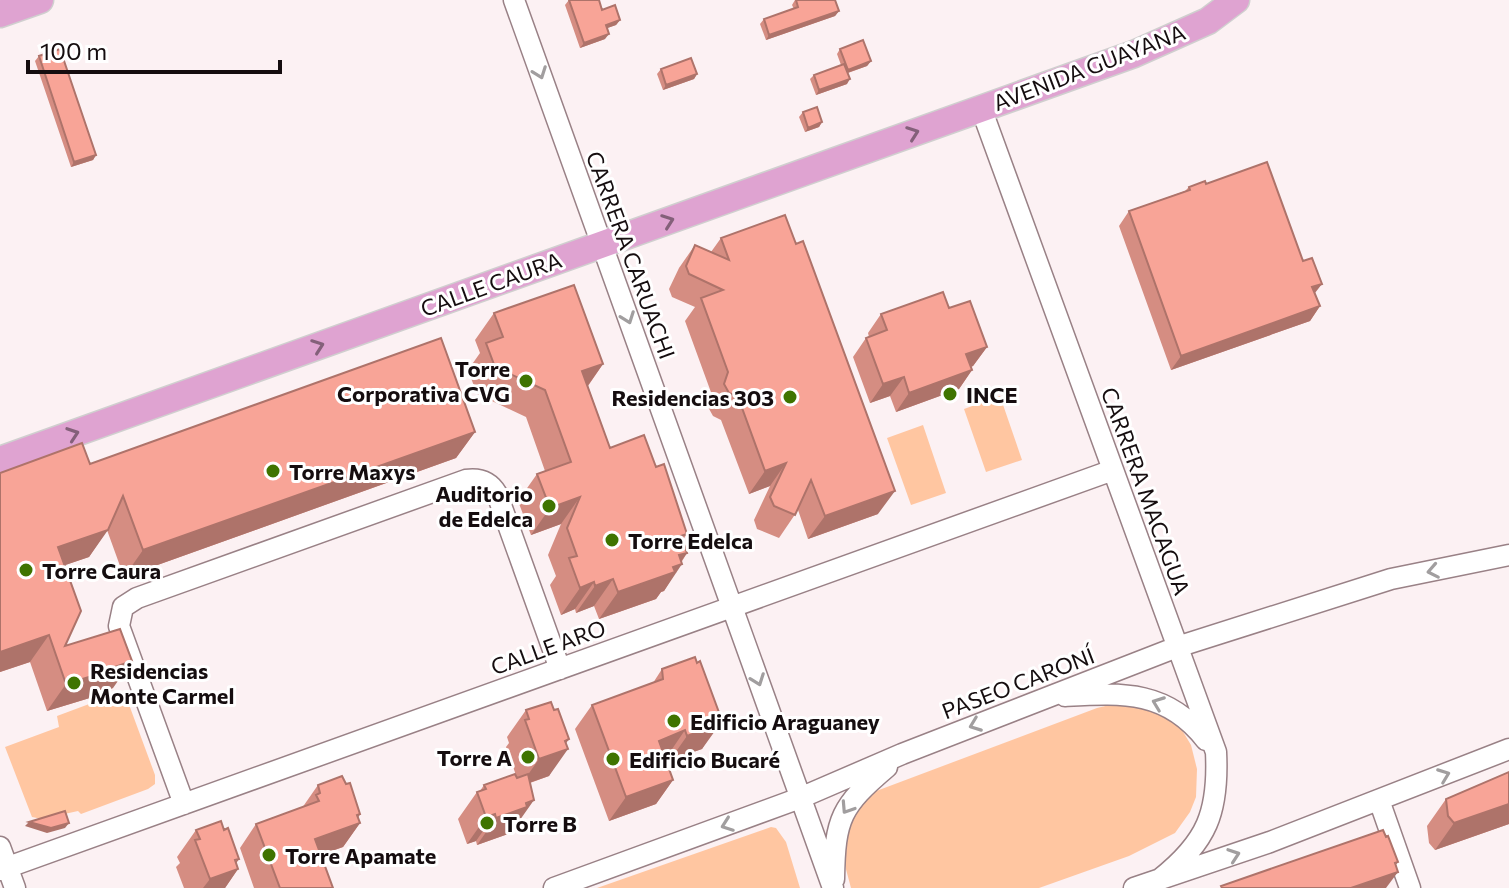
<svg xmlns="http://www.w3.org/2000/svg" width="1509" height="888" viewBox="0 0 1509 888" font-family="Commissioner,sans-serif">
	<rect width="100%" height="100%" fill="#fcf1f3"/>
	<!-- green -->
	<path fill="#ffc6a1" d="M 1000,396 L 1022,460 L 986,472 L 964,409 Z
		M 923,425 L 946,493 L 911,505 L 887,438 Z
		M 124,691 L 155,775 L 155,784 L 148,789 L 81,814 L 78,811 L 42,819 L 32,817 L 5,747 L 59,727 L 57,716 Z
		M 1118,703 L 1131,704 L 1164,716 L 1182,730 L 1191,745 L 1197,769 L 1196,797 L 1190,812 L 1175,833 L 1129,856 L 1039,888 L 851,888 L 843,858 L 849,820 L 871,793 L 1097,708 Z
		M 771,827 L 776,828 L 786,842 L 800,888 L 597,888 Z"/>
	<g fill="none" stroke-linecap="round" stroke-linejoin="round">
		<defs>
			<path id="minor" d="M 514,0 L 833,888
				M 981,108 L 1216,752 C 1219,812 1207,842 1160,879
				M 1065,696 C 1123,693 1167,690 1206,740
				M 1379,800 L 1410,888
				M 184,804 L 119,626 L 123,607 L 137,598 L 466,480 C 480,478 490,482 497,494 L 560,669
				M 0,847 L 15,888
				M 0,870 L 1113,470
				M 834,879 C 835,818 841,806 887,767
				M 554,888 L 800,798 L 902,754 L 1177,647 L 1391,579 L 1509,555
				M 1134,888 L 1270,842 L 1509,749"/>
			<path id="major" d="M 0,14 L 40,0
				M 0,460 L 1134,54 L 1208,21 L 1236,0"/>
		</defs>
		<!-- minor casing -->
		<use href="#minor" stroke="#998186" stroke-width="23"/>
		<!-- major casing -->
		<use href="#major" stroke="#d0cfcf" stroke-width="29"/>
		<!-- minor -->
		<use href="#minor" stroke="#fff" stroke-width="20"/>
		<!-- major -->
		<use href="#major" stroke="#dfa3d1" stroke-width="26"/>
	</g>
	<!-- wall -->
	<path fill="#d58d82" d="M 569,0 L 602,10 L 620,20 L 616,25 L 607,28 L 605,39 L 580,48 L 565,5 Z
		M 795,0 L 839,11 L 835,16 L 766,40 L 760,24 L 764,19 L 794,9 L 792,5 Z
		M 840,49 L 871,61 L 867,66 L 848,73 L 847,84 L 816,95 L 810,79 L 814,75 L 841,65 L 837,54 Z
		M 39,56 L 96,155 L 93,160 L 71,167 L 35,61 Z
		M 661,69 L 697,74 L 694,79 L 663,90 L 657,74 Z
		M 803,112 L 822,122 L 819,127 L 805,132 L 799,117 Z
		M 1206,184 L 1315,293 L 1320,306 L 1310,321 L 1171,370 L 1119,226 L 1129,211 L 1185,191 L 1189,187 Z
		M 721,238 L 878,514 L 808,539 L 798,510 L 779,538 L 757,529 L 754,520 L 770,486 L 749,494 L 721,420 L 713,416 L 708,407 L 712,395 L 685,321 L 695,307 L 672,297 L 669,289 L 679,268 L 695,245 L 711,252 Z
		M 949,308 L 987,347 L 973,366 L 971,367 L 972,370 L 959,389 L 896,412 L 890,396 L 870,403 L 853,357 L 866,338 L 869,337 L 868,333 L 881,314 Z
		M 494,313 L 603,364 L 588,386 L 610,448 L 656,467 L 687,534 L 682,541 L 687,553 L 664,591 L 661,592 L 656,599 L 599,619 L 594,606 L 576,613 L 575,609 L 561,615 L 550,585 L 556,576 L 548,555 L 561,524 L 531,535 L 518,501 L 537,474 L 545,471 L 526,417 L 477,394 L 468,370 L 480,353 L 475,340 Z
		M 475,432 L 456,458 L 124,577 L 107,530 L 89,557 L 65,565 L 65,646 L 113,688 L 96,694 L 93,697 L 47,711 L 30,662 L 0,672 L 0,473 L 90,464 Z
		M 662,669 L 719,721 L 702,749 L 670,760 L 668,755 L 665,756 L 673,780 L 656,804 L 609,821 L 575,729 L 592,705 L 653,683 Z
		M 526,710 L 566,744 L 549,776 L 530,783 L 515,827 L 513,827 L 508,834 L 477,845 L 476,841 L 467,844 L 458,819 L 477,792 L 480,791 L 484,785 L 517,778 L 506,747 L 509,743 L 507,737 Z
		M 1509,772 L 1509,824 L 1435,850 L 1429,843 L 1427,826 L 1446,799 Z
		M 346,784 L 360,814 L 358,818 L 360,823 L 343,847 L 321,855 L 333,888 L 254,888 L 240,848 L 256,824 L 302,808 L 318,785 Z
		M 196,830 L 224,830 L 239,859 L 236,863 L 238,869 L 225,888 L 184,888 L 176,867 L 180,863 L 177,857 Z"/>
	<!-- shaded-wall -->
	<path fill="#ae736a" d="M 839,11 L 835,16 L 766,40 L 769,35 Z
		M 620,20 L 616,25 L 602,30 L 606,25 Z
		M 609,34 L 605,39 L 580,48 L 584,43 Z
		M 871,61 L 867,66 L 844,74 L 848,70 Z
		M 697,74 L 694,79 L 663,90 L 666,85 Z
		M 850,79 L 847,84 L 816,95 L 819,90 Z
		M 822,122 L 819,127 L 805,132 L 808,128 Z
		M 96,155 L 93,160 L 71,167 L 74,162 Z
		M 1322,284 L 1311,298 L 1312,287 Z
		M 1320,306 L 1310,321 L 1171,370 L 1181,356 Z
		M 987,347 L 973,366 L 953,373 L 966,354 Z
		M 603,364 L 584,391 L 582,371 Z
		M 972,370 L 959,389 L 896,412 L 909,393 Z
		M 904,377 L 890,396 L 870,403 L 883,384 Z
		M 475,432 L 456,458 L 124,577 L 143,550 Z
		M 786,463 L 770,486 L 749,494 L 765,471 Z
		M 895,491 L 878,514 L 808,539 L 825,516 Z
		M 580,497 L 561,524 L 531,535 L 550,508 Z
		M 108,530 L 89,557 L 39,574 L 58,547 Z
		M 687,553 L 678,566 L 682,564 L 664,591 L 661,592 L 656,599 L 599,619 L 618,592 L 679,555 Z
		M 613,579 L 594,606 L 576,613 L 595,586 Z
		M 594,582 L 575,609 L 561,615 L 580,588 Z
		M 49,635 L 30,662 L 0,672 L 0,652 Z
		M 132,661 L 113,688 L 96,694 L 93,697 L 47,711 L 66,684 Z
		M 721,718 L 716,726 L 720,724 L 702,749 L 670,760 L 687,736 Z
		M 685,730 L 668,755 L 642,766 L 659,741 Z
		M 569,739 L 560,752 L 568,749 L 549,776 L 520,786 L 539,759 L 565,741 Z
		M 673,780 L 656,804 L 609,821 L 626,797 Z
		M 534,800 L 515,827 L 513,827 L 508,834 L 477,845 L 496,818 Z
		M 1509,804 L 1509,824 L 1435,850 L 1454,823 Z
		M 360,814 L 352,826 L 360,823 L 343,847 L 299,862 L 315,839 Z
		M 495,814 L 476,841 L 467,844 L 486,817 Z
		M 29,822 L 69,823 L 65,828 L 47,833 L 25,826 Z
		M 239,859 L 230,872 L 238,869 L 225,888 L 203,888 L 210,879 Z
		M 1398,862 L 1388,875 L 1398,872 L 1386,888 L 1351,888 Z"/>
	<!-- building -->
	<path fill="#f8a497" stroke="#ae736a" stroke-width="2" d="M 569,0 L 599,0 L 602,10 L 615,5 L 620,20 L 606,25 L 609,34 L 584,43 Z
		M 796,0 L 835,0 L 839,11 L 769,35 L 764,19 L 798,7 Z
		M 863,40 L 871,61 L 848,70 L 840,49 Z
		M 60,49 L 96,155 L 74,162 L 39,56 Z
		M 691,58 L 697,74 L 666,85 L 661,69 Z
		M 844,64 L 850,79 L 819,90 L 814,75 Z
		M 817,107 L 822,122 L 808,128 L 803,112 Z
		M 1267,162 L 1303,261 L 1312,258 L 1322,284 L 1312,287 L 1320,306 L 1181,356 L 1129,211 L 1190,190 L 1189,187 L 1205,181 L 1206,184 Z
		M 785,215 L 796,244 L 803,241 L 895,491 L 825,516 L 811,480 L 795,515 L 774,506 L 770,497 L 786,463 L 765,471 L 738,397 L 729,393 L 724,384 L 728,372 L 701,298 L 723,290 L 689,274 L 686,266 L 695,245 L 729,260 L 721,238 Z
		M 574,285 L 603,364 L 582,371 L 610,448 L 644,435 L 656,467 L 664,464 L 687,534 L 681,536 L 687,553 L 679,555 L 682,564 L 673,567 L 675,572 L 618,592 L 613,579 L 595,586 L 594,582 L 580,588 L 569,558 L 577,556 L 567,528 L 580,497 L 550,508 L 537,474 L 571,462 L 545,390 L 495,367 L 486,343 L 503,337 L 494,313 Z
		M 943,292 L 949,308 L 970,301 L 987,347 L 966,354 L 972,370 L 909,393 L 904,377 L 883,384 L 866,338 L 887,330 L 881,314 Z
		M 441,338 L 475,432 L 143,550 L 123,496 L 108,530 L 58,547 L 81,611 L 65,646 L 120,629 L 132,661 L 112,668 L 112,670 L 66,684 L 49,635 L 0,652 L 0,473 L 82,443 L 90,464 Z
		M 695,657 L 697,663 L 700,661 L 710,688 L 721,718 L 718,719 L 720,724 L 687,736 L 685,730 L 659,741 L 673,780 L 626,797 L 592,705 L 663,679 L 662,669 Z
		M 551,702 L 554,710 L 558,709 L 569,739 L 565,741 L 568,749 L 539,759 L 525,720 L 529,719 L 526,710 Z
		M 1509,772 L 1509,804 L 1454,823 L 1448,816 L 1446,799 Z
		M 515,774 L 517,778 L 528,774 L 534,800 L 526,803 L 527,807 L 496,818 L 495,814 L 486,817 L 477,792 L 486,789 L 484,785 Z
		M 342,776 L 346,784 L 350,783 L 360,814 L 357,815 L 360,823 L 315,839 L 333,888 L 280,888 L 256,824 L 319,801 L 316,795 L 320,793 L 318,785 Z
		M 65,811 L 69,823 L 51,828 L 29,822 Z
		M 221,821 L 224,830 L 228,828 L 239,859 L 235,860 L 238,869 L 210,879 L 195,840 L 200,839 L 196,830 Z
		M 1383,830 L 1386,837 L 1388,836 L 1398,862 L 1395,863 L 1398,872 L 1351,888 L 1222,888 L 1221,886 Z"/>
	<!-- one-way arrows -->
	<defs><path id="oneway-chevron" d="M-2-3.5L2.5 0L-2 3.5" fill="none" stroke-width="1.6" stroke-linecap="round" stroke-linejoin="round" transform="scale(2)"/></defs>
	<g stroke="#a19e9f">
		<use href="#oneway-chevron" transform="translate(540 73) rotate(70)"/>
		<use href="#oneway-chevron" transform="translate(628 318) rotate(70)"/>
		<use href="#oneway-chevron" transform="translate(1433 571) rotate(169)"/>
		<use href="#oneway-chevron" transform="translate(758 680) rotate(70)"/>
		<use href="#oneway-chevron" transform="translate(1158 703) rotate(-159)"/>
		<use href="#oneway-chevron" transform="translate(975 725) rotate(159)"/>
		<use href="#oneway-chevron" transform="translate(1444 775) rotate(-21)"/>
		<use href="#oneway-chevron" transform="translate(847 808) rotate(123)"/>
		<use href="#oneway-chevron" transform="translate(727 825) rotate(160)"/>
		<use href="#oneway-chevron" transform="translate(1234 855) rotate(-19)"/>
	</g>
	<g stroke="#84607a">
		<use href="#oneway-chevron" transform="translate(913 133) rotate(-20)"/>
		<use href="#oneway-chevron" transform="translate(668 221) rotate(-20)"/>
		<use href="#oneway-chevron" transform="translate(318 346) rotate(-20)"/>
		<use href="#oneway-chevron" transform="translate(73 434) rotate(-19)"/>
	</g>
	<!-- markers -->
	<g fill="#3f7400" stroke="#fff" stroke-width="3">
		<circle cx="526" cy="381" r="8"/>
		<circle cx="950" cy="394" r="8"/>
		<circle cx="790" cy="397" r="8"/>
		<circle cx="273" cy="471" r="8"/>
		<circle cx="549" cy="506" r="8"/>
		<circle cx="612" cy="540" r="8"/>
		<circle cx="26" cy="570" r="8"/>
		<circle cx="74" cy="683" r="8"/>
		<circle cx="674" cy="721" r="8"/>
		<circle cx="528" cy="757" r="8"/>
		<circle cx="613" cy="759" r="8"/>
		<circle cx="487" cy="823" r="8"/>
		<circle cx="269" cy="855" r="8"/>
	</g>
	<g text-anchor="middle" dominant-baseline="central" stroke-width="6" stroke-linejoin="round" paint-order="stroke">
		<!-- street labels -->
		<g font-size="22" fill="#150d0f" stroke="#fff">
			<text transform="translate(1089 67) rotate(-21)">AVENIDA GUAYANA</text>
			<text transform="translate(631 255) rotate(70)">CARRERA CARUACHI</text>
			<text transform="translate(491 284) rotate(-20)">CALLE CAURA</text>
			<text transform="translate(1146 491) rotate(70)">CARRERA MACAGUA</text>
			<text transform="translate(548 647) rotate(-20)">CALLE ARO</text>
			<text transform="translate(1018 683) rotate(-21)">PASEO CARONÍ</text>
		</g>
		<!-- poi labels -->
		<g font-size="22" font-weight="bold" fill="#150d0f" stroke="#fff" text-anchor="start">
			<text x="510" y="368" text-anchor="end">Torre<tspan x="510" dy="25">Corporativa CVG</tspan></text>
			<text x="966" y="394">INCE</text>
			<text x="774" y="397" text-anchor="end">Residencias 303</text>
			<text x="289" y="471">Torre Maxys</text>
			<text x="533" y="493" text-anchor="end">Auditorio<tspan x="533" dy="25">de Edelca</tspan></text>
			<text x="628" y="540">Torre Edelca</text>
			<text x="42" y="570">Torre Caura</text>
			<text x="90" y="670">Residencias<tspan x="90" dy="25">Monte Carmel</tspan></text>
			<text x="690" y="721">Edificio Araguaney</text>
			<text x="512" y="757" text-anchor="end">Torre A</text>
			<text x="629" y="759">Edificio Bucaré</text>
			<text x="503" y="823">Torre B</text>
			<text x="285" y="855">Torre Apamate</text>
		</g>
	</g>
	<!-- scale -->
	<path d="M28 60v12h252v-12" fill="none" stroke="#150d0f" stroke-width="4"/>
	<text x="40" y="60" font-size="24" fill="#150d0f" stroke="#ffffff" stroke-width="6" paint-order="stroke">100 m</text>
</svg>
